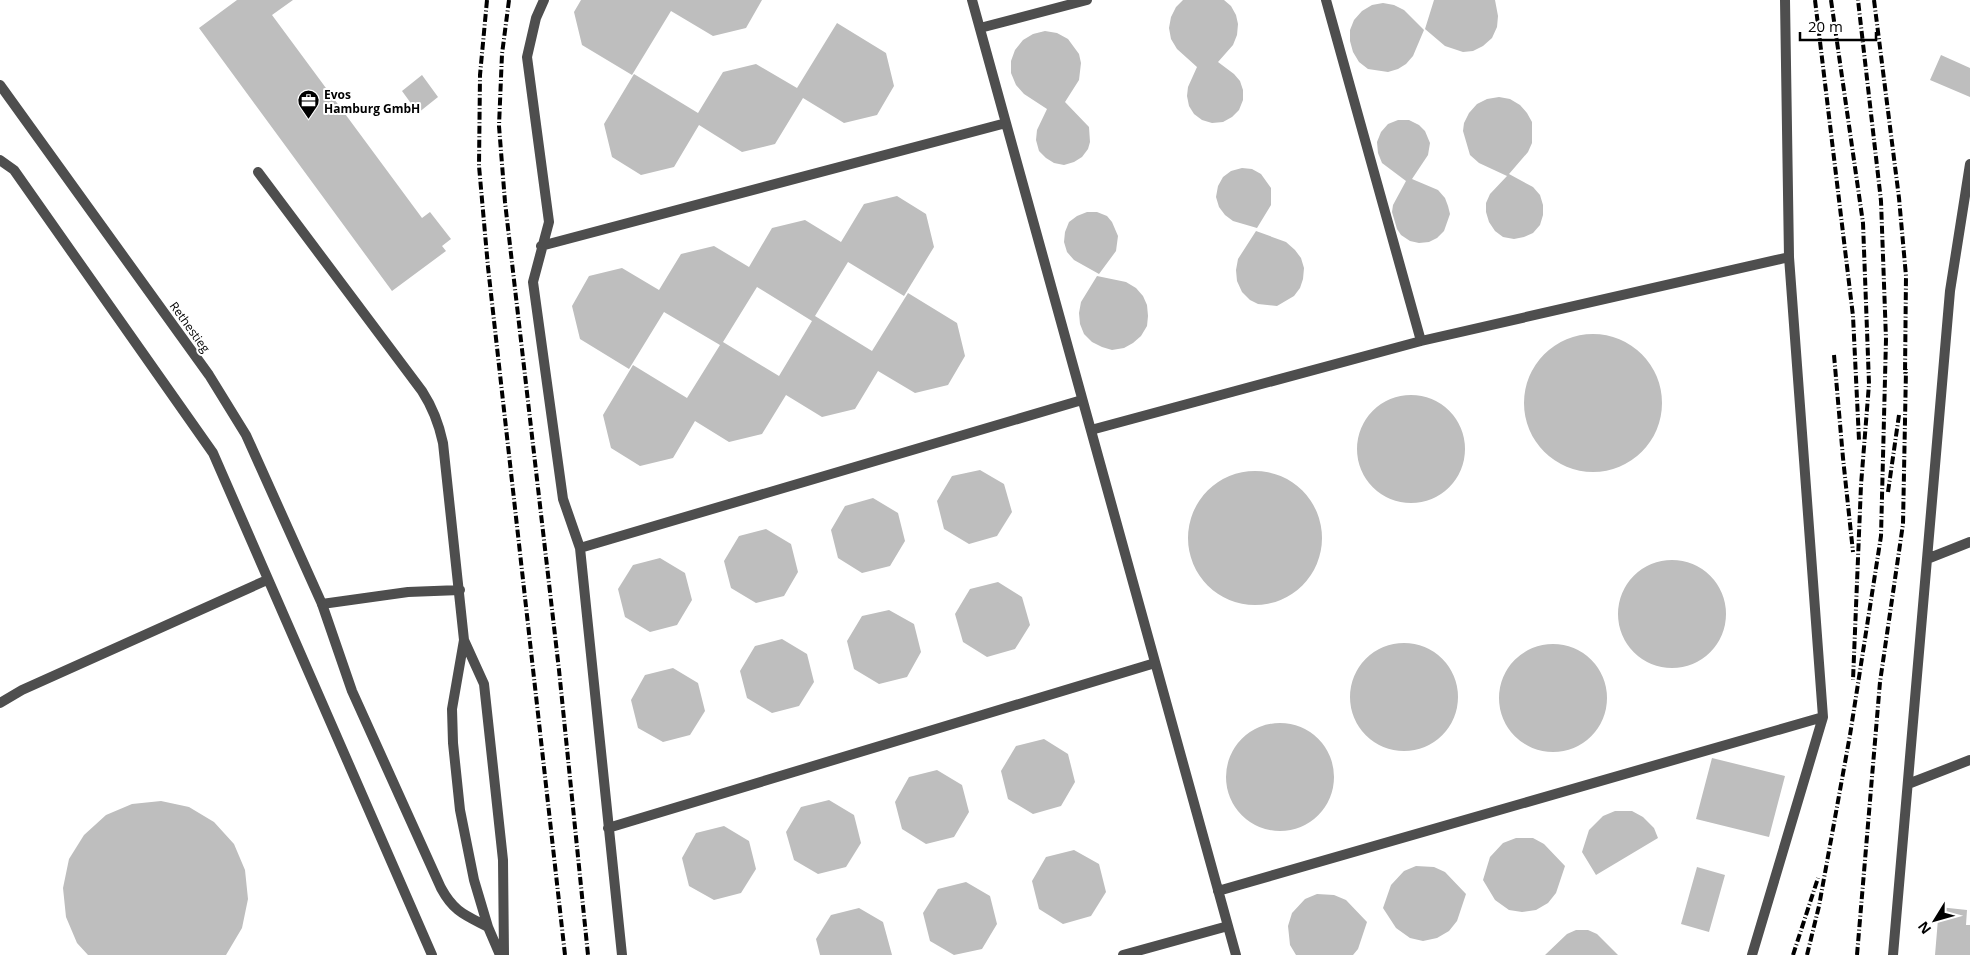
<svg xmlns="http://www.w3.org/2000/svg" width="1970" height="955" viewBox="0 0 1970 955" font-family="'Open Sans',sans-serif">
	<rect width="100%" height="100%" fill="#fff"/>
	<!-- building -->
	<path fill="#bebebe" fill-rule="evenodd" d="M 237,0 L 293,0 L 272,15 L 422,218 L 430,212 L 451,239 L 442,246 L 446,251 L 392,291 L 199,28 Z
		M 581,0 L 762,0 L 746,28 L 713,36 L 671,11 L 632,75 L 582,45 L 574,12 Z
		M 1183,0 L 1224,0 L 1231,6 L 1236,15 L 1238,24 L 1237,35 L 1233,45 L 1218,62 L 1234,74 L 1240,81 L 1243,90 L 1243,100 L 1239,110 L 1232,117 L 1223,122 L 1212,123 L 1202,120 L 1194,114 L 1189,106 L 1187,96 L 1188,87 L 1197,67 L 1177,49 L 1171,39 L 1169,28 L 1171,17 L 1176,7 Z
		M 1434,0 L 1495,0 L 1498,16 L 1497,27 L 1492,38 L 1483,46 L 1473,51 L 1463,52 L 1445,46 L 1425,29 Z
		M 1383,3 L 1394,5 L 1404,10 L 1424,30 L 1413,56 L 1406,64 L 1398,69 L 1388,72 L 1368,69 L 1359,62 L 1353,52 L 1350,41 L 1350,30 L 1354,20 L 1362,11 L 1372,5 Z
		M 837,23 L 886,53 L 894,86 L 877,115 L 844,123 L 803,98 L 775,144 L 742,152 L 699,125 L 674,167 L 641,175 L 612,157 L 604,124 L 634,74 L 698,113 L 723,72 L 756,64 L 797,88 Z
		M 1045,31 L 1057,33 L 1068,39 L 1079,54 L 1081,63 L 1079,80 L 1065,102 L 1089,127 L 1090,142 L 1088,149 L 1082,157 L 1074,162 L 1064,165 L 1054,163 L 1046,158 L 1039,151 L 1036,140 L 1037,130 L 1047,109 L 1024,94 L 1016,85 L 1011,73 L 1011,61 L 1015,50 L 1023,40 L 1033,34 Z
		M 1941,55 L 1970,68 L 1970,97 L 1930,80 Z
		M 422,75 L 438,97 L 418,113 L 402,91 Z
		M 1499,97 L 1510,99 L 1520,105 L 1527,113 L 1532,122 L 1532,143 L 1528,152 L 1509,174 L 1533,187 L 1540,195 L 1543,205 L 1543,215 L 1540,225 L 1533,233 L 1524,237 L 1514,239 L 1503,237 L 1495,231 L 1489,222 L 1486,212 L 1486,203 L 1490,194 L 1507,176 L 1479,163 L 1470,155 L 1463,131 L 1464,123 L 1469,113 L 1477,104 L 1487,99 Z
		M 1398,120 L 1409,120 L 1419,125 L 1425,131 L 1430,143 L 1428,155 L 1412,179 L 1438,190 L 1445,198 L 1448,206 L 1450,214 L 1444,231 L 1437,238 L 1429,242 L 1419,243 L 1410,241 L 1401,235 L 1397,229 L 1392,212 L 1393,205 L 1406,181 L 1382,163 L 1378,153 L 1377,142 L 1381,132 L 1388,124 Z
		M 1242,168 L 1252,169 L 1261,174 L 1271,188 L 1271,205 L 1257,228 L 1233,221 L 1225,215 L 1219,207 L 1216,197 L 1218,186 L 1223,177 L 1231,171 Z
		M 897,196 L 926,214 L 934,247 L 904,296 L 848,262 L 815,316 L 872,351 L 908,293 L 957,323 L 965,356 L 948,385 L 915,393 L 878,371 L 855,409 L 822,417 L 786,395 L 762,434 L 729,442 L 695,421 L 673,458 L 640,466 L 611,448 L 603,415 L 633,365 L 687,398 L 720,345 L 664,312 L 629,369 L 580,339 L 572,306 L 589,276 L 622,268 L 659,290 L 681,254 L 714,246 L 749,267 L 772,228 L 805,220 L 841,242 L 864,204 ZM 757,287 L 812,321 L 779,376 L 723,342 Z
		M 1087,212 L 1097,212 L 1107,216 L 1112,222 L 1118,236 L 1116,251 L 1099,274 L 1074,260 L 1067,252 L 1064,242 L 1065,232 L 1069,222 L 1077,216 Z
		M 1256,231 L 1286,242 L 1295,250 L 1301,258 L 1304,268 L 1303,279 L 1300,288 L 1294,296 L 1277,306 L 1258,304 L 1250,300 L 1242,292 L 1237,281 L 1236,270 L 1238,259 Z
		M 1097,276 L 1126,282 L 1136,288 L 1143,296 L 1147,305 L 1148,316 L 1147,326 L 1141,336 L 1133,343 L 1124,348 L 1112,350 L 1102,347 L 1092,342 L 1084,334 L 1080,324 L 1079,313 L 1081,302 Z
		M1524 403a69 69 0 1 1 138 0a69 69 0 1 1-138 0Z
		M1357 449a54 54 0 1 1 108 0a54 54 0 1 1-108 0Z
		M 980,470 L 1004,484 L 1012,512 L 997,536 L 969,544 L 944,529 L 937,501 L 952,476 Z
		M1188 538a67 67 0 1 1 134 0a67 67 0 1 1-134 0Z
		M 873,498 L 898,513 L 905,541 L 890,566 L 862,573 L 838,558 L 831,530 L 845,506 Z
		M 766,529 L 791,544 L 798,572 L 784,596 L 756,603 L 731,588 L 724,561 L 739,536 Z
		M 660,558 L 685,573 L 692,600 L 677,625 L 650,632 L 625,617 L 618,589 L 633,565 Z
		M1618 614a54 54 0 1 1 108 0a54 54 0 1 1-108 0Z
		M 998,582 L 1022,597 L 1030,625 L 1015,649 L 987,657 L 963,642 L 955,614 L 970,589 Z
		M 889,610 L 914,624 L 921,652 L 907,677 L 879,684 L 854,669 L 847,641 L 862,616 Z
		M 782,639 L 807,654 L 814,682 L 799,706 L 772,713 L 747,698 L 740,671 L 755,646 Z
		M1350 697a54 54 0 1 1 108 0a54 54 0 1 1-108 0Z
		M1499 698a54 54 0 1 1 108 0a54 54 0 1 1-108 0Z
		M 673,668 L 698,683 L 705,711 L 690,735 L 663,742 L 638,728 L 631,700 L 645,675 Z
		M1226 777a54 54 0 1 1 108 0a54 54 0 1 1-108 0Z
		M 1044,739 L 1068,754 L 1075,782 L 1061,806 L 1033,814 L 1008,799 L 1001,771 L 1016,746 Z
		M 1712,758 L 1785,776 L 1769,837 L 1696,819 Z
		M 937,770 L 962,785 L 969,812 L 954,837 L 926,844 L 902,829 L 895,802 L 909,777 Z
		M 829,800 L 854,815 L 861,843 L 846,867 L 818,874 L 794,860 L 786,832 L 801,807 Z
		M 161,801 L 189,807 L 214,822 L 234,844 L 245,870 L 248,899 L 242,928 L 226,955 L 88,955 L 77,943 L 66,917 L 63,888 L 69,859 L 84,835 L 106,815 L 132,804 Z
		M 1615,811 L 1632,811 L 1643,817 L 1654,828 L 1658,838 L 1596,875 L 1582,852 L 1589,830 L 1603,816 Z
		M 724,826 L 749,841 L 756,869 L 741,893 L 714,900 L 689,886 L 682,858 L 696,833 Z
		M 1516,838 L 1533,838 L 1544,844 L 1565,866 L 1556,893 L 1548,903 L 1536,910 L 1522,912 L 1509,910 L 1495,900 L 1483,880 L 1490,857 L 1503,843 Z
		M 1074,850 L 1099,864 L 1106,892 L 1091,916 L 1063,924 L 1039,909 L 1032,881 L 1046,857 Z
		M 1416,866 L 1434,867 L 1445,872 L 1466,894 L 1457,921 L 1449,931 L 1437,938 L 1423,941 L 1410,938 L 1396,928 L 1383,908 L 1391,885 L 1404,871 Z
		M 1697,867 L 1725,875 L 1709,932 L 1681,924 Z
		M 966,882 L 990,896 L 997,924 L 982,949 L 954,955 L 930,941 L 923,913 L 938,889 Z
		M 1317,894 L 1334,895 L 1346,900 L 1367,922 L 1358,949 L 1353,955 L 1296,955 L 1290,945 L 1288,926 L 1292,913 L 1305,899 Z
		M 1939,907 L 1967,910 L 1966,925 L 1970,925 L 1970,955 L 1935,955 Z
		M 859,908 L 883,922 L 892,955 L 820,955 L 816,939 L 831,915 Z
		M 1576,930 L 1588,930 L 1597,934 L 1618,955 L 1545,955 L 1567,934 Z"/>
	<g fill="none" stroke-linecap="round" stroke-linejoin="round">
		<!-- lane -->
		<path stroke="#4e4e4e" stroke-width="10" d="M 544,0 L 536,18 L 527,57 L 549,222 L 533,282 L 563,499 L 580,548 L 622,955
			M 972,0 L 1236,955
			M 1326,0 L 1421,341
			M 980,28 L 1087,0
			M 0,160 L 14,170 L 213,453 L 432,955
			M 258,172 L 422,391 C 433,408 439,424 443,443 L 464,640 L 452,709 L 453,743 L 460,810 L 474,880 L 488,927 L 500,955
			M 541,246 L 1006,123
			M 1091,430 L 1421,341 L 1789,257
			M 580,548 L 1082,400
			M 1927,559 L 1970,542
			M 460,590 L 408,592 L 322,604 L 352,691 L 441,888 C 454,912 465,915 488,927
			M 464,640 L 484,684 L 503,860 L 504,955
			M 0,703 L 22,690 L 267,580
			M 1908,784 L 1970,760
			M 608,828 L 1155,663
			M 1218,891 L 1823,717
			M 1123,955 L 1228,926
			M 1752,955 L 1823,717 L 1789,257 L 1785,0
			M 1893,955 L 1950,291 L 1970,164"/>
		<!-- street -->
		<path stroke="#4e4e4e" stroke-width="10" d="M 0,85 L 209,375 L 246,435 L 322,604"/>
		<!-- rail -->
		<path stroke="#000" stroke-width="4" stroke-dasharray="8 2.5 1 2.5" stroke-linecap="butt" d="M 487,0 L 480,75 L 479,166 L 488,267 L 565,955
			M 509,0 L 502,54 L 499,126 L 505,202 L 559,670 L 588,955
			M 1815,0 L 1853,316 L 1859,440
			M 1831,0 L 1863,223 L 1869,384 L 1861,485 L 1853,680
			M 1874,0 L 1899,198 L 1906,276 L 1905,375
			M 1834,355 L 1843,458 L 1853,552
			M 1888,492 L 1899,415
			M 1793,955 L 1818,878
			M 1807,955 L 1819,906 L 1850,735 L 1881,536 L 1886,339 L 1881,201 L 1858,0
			M 1857,955 L 1880,682 L 1903,524 L 1906,369"/>
	</g>
	<!-- icons -->
	<defs>
		<symbol id="office-pin" viewBox="-11 -11 22 30"><path d="M0 17L-7.5 6A9.5 9.5 0 1 1 7.5 6Z" fill="#000" stroke="#fff"/><path d="M-6-3h4V-5.5h4V-3h4V5H-6ZM-1-4.5V-3h2v-1.5ZM-6 0V1H6V0Z" fill="#fff"/></symbol>
	</defs>
	<g fill-rule="evenodd">
		<use href="#office-pin" x="296" y="88" width="25" height="34"/>
	</g>
	<g text-anchor="middle" dominant-baseline="central" stroke-width="4" stroke-linejoin="round" paint-order="stroke">
		<!-- poi labels -->
		<g font-size="12" font-weight="bold" fill="#000" stroke="#fff" text-anchor="start">
			<text x="324" y="94">Evos<tspan x="324" dy="14">Hamburg GmbH</tspan></text>
		</g>
		<!-- street labels -->
		<g font-size="12" fill="#000" stroke="#fff">
			<text transform="translate(190 327) rotate(54)">Rethestieg</text>
		</g>
	</g>
	<!-- north arrow -->
	<g transform="translate(1935 920) rotate(233)" stroke="#ffffff" stroke-width="4" paint-order="stroke">
	<path d="M0-4L9 19L0 12L-9 19Z" fill="#000000"/>
	<text y="-8" font-size="14" font-weight="bold" text-anchor="middle" fill="#000000">N</text>
	</g>
	<!-- scale -->
	<path d="M1800 32v8h76v-8" fill="none" stroke="#000000" stroke-width="2.5"/>
	<text x="1808" y="32" font-size="15" fill="#000000" stroke="#ffffff" stroke-width="4" paint-order="stroke">20 m</text>
</svg>
